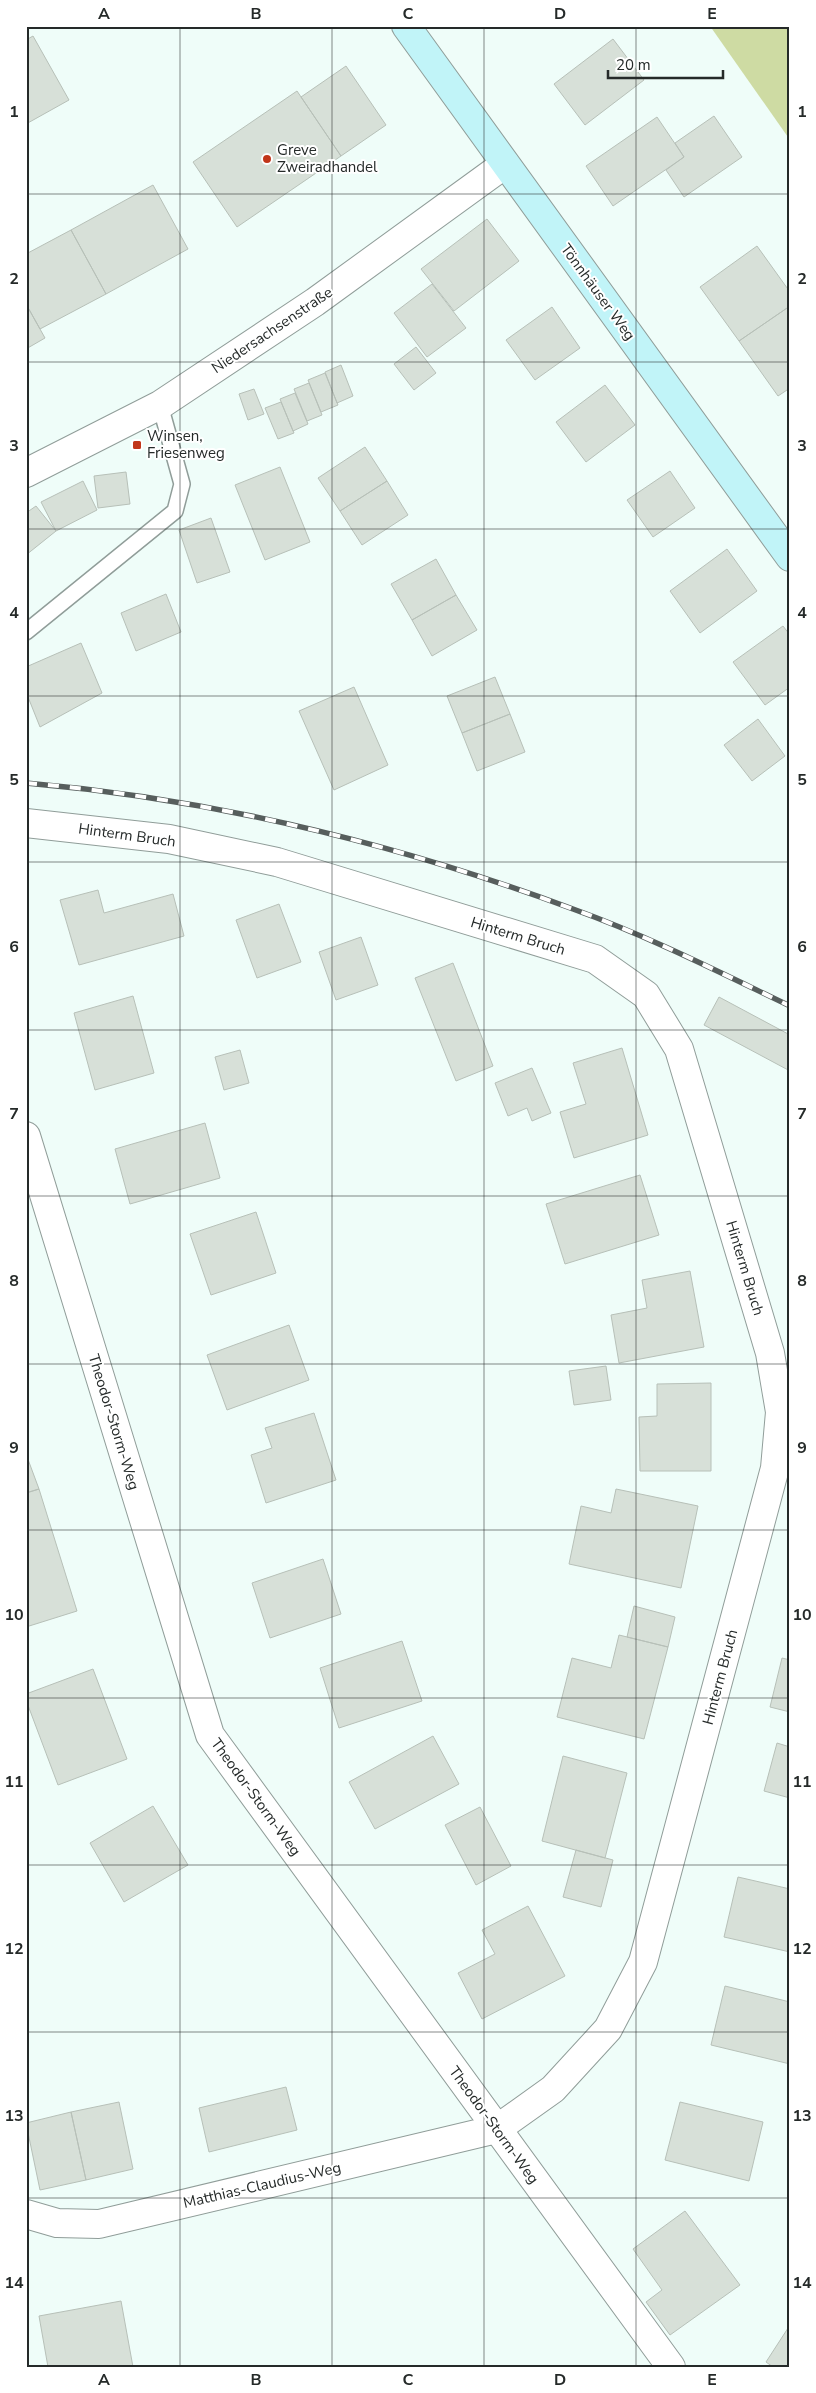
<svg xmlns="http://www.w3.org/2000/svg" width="816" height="2393" viewBox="0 0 816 2393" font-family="'Nunito Sans',sans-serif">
	<rect width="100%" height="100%" fill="#effdf9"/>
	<!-- green -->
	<path fill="#cedba3" d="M 710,26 L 790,26 L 790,140 Z"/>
	<!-- building -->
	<path fill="#d7e0d8" stroke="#b7c0b8" d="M 33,36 L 69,100 L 26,124 L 26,40 Z
		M 613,39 L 644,80 L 585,125 L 554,84 Z
		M 346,66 L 386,125 L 341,156 L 301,97 Z
		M 297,91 L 341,156 L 237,227 L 193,162 Z
		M 714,116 L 742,157 L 684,197 L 666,170 L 684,157 L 675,143 Z
		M 657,117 L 684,157 L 613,206 L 586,166 Z
		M 153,185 L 188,249 L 106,294 L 71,230 Z
		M 487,219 L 519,261 L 454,311 L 421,269 Z
		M 71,230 L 106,294 L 40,329 L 26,304 L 26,254 Z
		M 757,246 L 790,292 L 790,306 L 739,341 L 700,287 Z
		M 432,284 L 466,328 L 427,357 L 394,313 Z
		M 26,304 L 45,338 L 26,349 Z
		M 790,306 L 790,388 L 778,396 L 739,341 Z
		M 552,307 L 580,348 L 535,380 L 506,340 Z
		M 416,347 L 436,373 L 414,390 L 394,364 Z
		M 341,365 L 353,396 L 337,403 L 325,372 Z
		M 325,373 L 338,405 L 321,412 L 308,380 Z
		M 309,383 L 322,415 L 307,421 L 294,389 Z
		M 605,385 L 635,425 L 586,462 L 556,422 Z
		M 254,389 L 264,414 L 248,420 L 239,394 Z
		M 295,393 L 308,424 L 293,431 L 280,399 Z
		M 281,402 L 294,433 L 278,439 L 265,408 Z
		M 365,447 L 387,481 L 340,511 L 318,478 Z
		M 280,467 L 310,542 L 265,560 L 235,485 Z
		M 670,471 L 695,508 L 653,537 L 627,500 Z
		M 126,472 L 130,504 L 98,508 L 94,476 Z
		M 83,481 L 97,510 L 56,531 L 41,502 Z
		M 387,481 L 408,515 L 362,545 L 340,511 Z
		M 36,506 L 56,531 L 26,555 L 26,513 Z
		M 211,518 L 230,572 L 197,583 L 179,530 Z
		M 727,549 L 757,591 L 700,633 L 670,591 Z
		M 436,559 L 456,595 L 412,620 L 391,584 Z
		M 166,594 L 181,632 L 136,651 L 121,613 Z
		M 456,595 L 477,630 L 432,656 L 412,620 Z
		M 783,626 L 790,635 L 790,687 L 765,705 L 733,662 Z
		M 81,643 L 102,693 L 40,727 L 26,692 L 26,667 Z
		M 495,677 L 510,714 L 462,733 L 447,696 Z
		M 354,687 L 388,765 L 334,790 L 299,711 Z
		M 510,714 L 525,752 L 477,771 L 462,733 Z
		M 758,719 L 785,756 L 752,781 L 724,745 Z
		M 98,890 L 104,913 L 173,894 L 184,936 L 79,965 L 60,900 Z
		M 279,904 L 301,962 L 257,978 L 236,920 Z
		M 361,937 L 378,985 L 336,1000 L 319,952 Z
		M 453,963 L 493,1066 L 456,1081 L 415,978 Z
		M 133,996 L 154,1073 L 95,1090 L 74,1013 Z
		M 719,997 L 790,1035 L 790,1071 L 704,1025 Z
		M 622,1048 L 648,1135 L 574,1158 L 560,1112 L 586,1104 L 573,1063 Z
		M 240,1050 L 249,1083 L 224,1090 L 215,1057 Z
		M 532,1068 L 551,1113 L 532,1121 L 527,1108 L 508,1116 L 495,1083 Z
		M 205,1123 L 220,1178 L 130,1204 L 115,1149 Z
		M 640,1175 L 659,1235 L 565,1264 L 546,1204 Z
		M 256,1212 L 276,1273 L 211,1295 L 190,1234 Z
		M 690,1271 L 704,1347 L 619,1363 L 611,1315 L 647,1308 L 642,1280 Z
		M 289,1325 L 309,1380 L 227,1410 L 207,1355 Z
		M 606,1366 L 611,1400 L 574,1405 L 569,1371 Z
		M 711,1383 L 711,1471 L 640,1471 L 639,1417 L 657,1416 L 657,1384 Z
		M 314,1413 L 336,1480 L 266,1503 L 251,1455 L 272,1448 L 265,1428 Z
		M 26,1454 L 39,1489 L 26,1493 Z
		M 39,1489 L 77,1611 L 26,1627 L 26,1493 Z
		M 616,1489 L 698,1506 L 681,1588 L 569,1564 L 581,1506 L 611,1513 Z
		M 323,1559 L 341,1614 L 270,1638 L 252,1583 Z
		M 634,1606 L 675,1617 L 668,1647 L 627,1637 Z
		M 619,1635 L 668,1647 L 644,1739 L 557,1717 L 572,1658 L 611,1668 Z
		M 402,1641 L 422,1701 L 339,1728 L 320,1668 Z
		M 782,1658 L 790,1660 L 790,1712 L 770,1707 Z
		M 93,1669 L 127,1759 L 58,1785 L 26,1700 L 26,1694 Z
		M 433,1736 L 459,1784 L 375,1829 L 349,1782 Z
		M 777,1743 L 790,1747 L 790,1798 L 764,1791 Z
		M 563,1756 L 627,1773 L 605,1858 L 542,1841 Z
		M 153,1806 L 188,1865 L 124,1902 L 90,1843 Z
		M 480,1807 L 511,1866 L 476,1885 L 445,1825 Z
		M 576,1850 L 613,1860 L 601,1907 L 563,1897 Z
		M 738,1877 L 790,1889 L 790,1952 L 724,1937 Z
		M 528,1906 L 565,1976 L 482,2019 L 458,1973 L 495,1954 L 482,1930 Z
		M 725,1986 L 790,2002 L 790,2064 L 711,2045 Z
		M 286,2087 L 297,2130 L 209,2152 L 199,2108 Z
		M 119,2102 L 133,2169 L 86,2180 L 71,2112 Z
		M 680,2102 L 763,2122 L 749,2181 L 665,2160 Z
		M 71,2112 L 86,2180 L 40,2190 L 26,2123 Z
		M 685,2211 L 740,2285 L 670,2335 L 646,2302 L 662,2290 L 633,2249 Z
		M 121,2301 L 133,2367 L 48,2367 L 39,2316 Z
		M 790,2325 L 790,2367 L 773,2367 L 766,2362 Z"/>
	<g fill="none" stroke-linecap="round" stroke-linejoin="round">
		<defs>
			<path id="lane" d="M 26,632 L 175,511 L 182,484 L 160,405"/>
			<path id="street" d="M 26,473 L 160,405 L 315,302 L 505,164
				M 26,823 L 169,839 L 277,862 L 595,959 L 646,995 L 679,1049 L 770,1353 L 780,1412 L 775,1468 L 643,1962 L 608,2029 L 553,2089 L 497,2129 L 99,2224 L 57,2223 L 26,2214
				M 26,1136 L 210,1735 L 671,2367"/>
			<path id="secondary" d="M 406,26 L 790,557"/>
		</defs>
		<!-- lane casing -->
		<use href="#lane" stroke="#909d99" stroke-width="18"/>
		<!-- street casing -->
		<use href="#street" stroke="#909d99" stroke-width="30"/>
		<!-- secondary casing -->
		<use href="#secondary" stroke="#909d99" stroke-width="30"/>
		<!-- lane -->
		<use href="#lane" stroke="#fff" stroke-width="15"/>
		<!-- street -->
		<use href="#street" stroke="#fff" stroke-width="28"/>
		<!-- secondary -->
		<use href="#secondary" stroke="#c1f4f8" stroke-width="28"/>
		<defs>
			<path id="rail" d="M 26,783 C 213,799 398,844 573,909 C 648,936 719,972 790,1006"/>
		</defs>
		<!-- rail casing -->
		<use href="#rail" stroke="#575e5d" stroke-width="5.5"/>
		<!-- rail -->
		<use href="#rail" stroke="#fff" stroke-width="4" stroke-dasharray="11" stroke-linecap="butt"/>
	</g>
	<!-- grid -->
	<path fill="none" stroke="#252a29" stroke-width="1" stroke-opacity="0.55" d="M 180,26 L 180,2367M 332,26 L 332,2367M 484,26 L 484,2367M 636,26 L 636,2367M 26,194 L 790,194M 26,362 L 790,362M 26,529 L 790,529M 26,696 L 790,696M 26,862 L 790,862M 26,1030 L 790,1030M 26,1196 L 790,1196M 26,1364 L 790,1364M 26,1530 L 790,1530M 26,1698 L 790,1698M 26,1865 L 790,1865M 26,2032 L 790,2032M 26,2198 L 790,2198"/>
	<!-- markers -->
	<g fill="#c1361a" stroke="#fff" stroke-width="2">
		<circle cx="267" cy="159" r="5"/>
		<rect x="132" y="440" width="10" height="10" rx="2.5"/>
	</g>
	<g text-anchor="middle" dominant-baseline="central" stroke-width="4" stroke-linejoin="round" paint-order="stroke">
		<!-- poi labels -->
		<g font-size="15" fill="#252a29" stroke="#fff" text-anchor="start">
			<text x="277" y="150">Greve<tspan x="277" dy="17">Zweiradhandel</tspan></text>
			<text x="147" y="436">Winsen,<tspan x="147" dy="17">Friesenweg</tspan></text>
		</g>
		<!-- street labels -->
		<g font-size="15" fill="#252a29" stroke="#fff">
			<text transform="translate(598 292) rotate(54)">Tönnhäuser Weg</text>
			<text transform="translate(272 330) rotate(-34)">Niedersachsenstraße</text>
			<text transform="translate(127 835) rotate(8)">Hinterm Bruch</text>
			<text transform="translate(518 936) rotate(17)">Hinterm Bruch</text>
			<text transform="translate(745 1268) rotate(73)">Hinterm Bruch</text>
			<text transform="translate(114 1422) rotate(73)">Theodor-Storm-Weg</text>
			<text transform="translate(720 1677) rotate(-75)">Hinterm Bruch</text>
			<text transform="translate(256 1797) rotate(54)">Theodor-Storm-Weg</text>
			<text transform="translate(494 2125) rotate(54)">Theodor-Storm-Weg</text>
			<text transform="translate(262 2185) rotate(-13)">Matthias-Claudius-Weg</text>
		</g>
	</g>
	<!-- border -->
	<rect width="816" height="2393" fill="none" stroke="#ffffff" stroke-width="55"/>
	<!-- scale -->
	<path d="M608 70v8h115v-8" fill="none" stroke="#252a29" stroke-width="2.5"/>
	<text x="616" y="70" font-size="15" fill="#252a29" stroke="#ffffff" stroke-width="4" paint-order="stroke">20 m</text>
	<rect x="28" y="28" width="760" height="2338" fill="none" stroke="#252a29" stroke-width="2"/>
	<g font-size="16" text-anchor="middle" font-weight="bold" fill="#252a29">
		<text x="104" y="19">A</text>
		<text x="256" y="19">B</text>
		<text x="408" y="19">C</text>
		<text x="560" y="19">D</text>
		<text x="712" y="19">E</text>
		<text x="14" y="117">1</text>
		<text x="802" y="117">1</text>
		<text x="14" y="284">2</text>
		<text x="802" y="284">2</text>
		<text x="14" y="451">3</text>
		<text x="802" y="451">3</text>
		<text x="14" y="618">4</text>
		<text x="802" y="618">4</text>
		<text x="14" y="785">5</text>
		<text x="802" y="785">5</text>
		<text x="14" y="952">6</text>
		<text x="802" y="952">6</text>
		<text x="14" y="1119">7</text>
		<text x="802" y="1119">7</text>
		<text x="14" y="1286">8</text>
		<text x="802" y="1286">8</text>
		<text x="14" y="1453">9</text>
		<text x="802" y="1453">9</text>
		<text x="14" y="1620">10</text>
		<text x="802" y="1620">10</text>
		<text x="14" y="1787">11</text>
		<text x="802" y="1787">11</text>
		<text x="14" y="1954">12</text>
		<text x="802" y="1954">12</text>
		<text x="14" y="2121">13</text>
		<text x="802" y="2121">13</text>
		<text x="14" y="2288">14</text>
		<text x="802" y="2288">14</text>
		<text x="104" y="2385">A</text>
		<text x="256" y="2385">B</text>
		<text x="408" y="2385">C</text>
		<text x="560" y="2385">D</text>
		<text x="712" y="2385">E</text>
	</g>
</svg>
